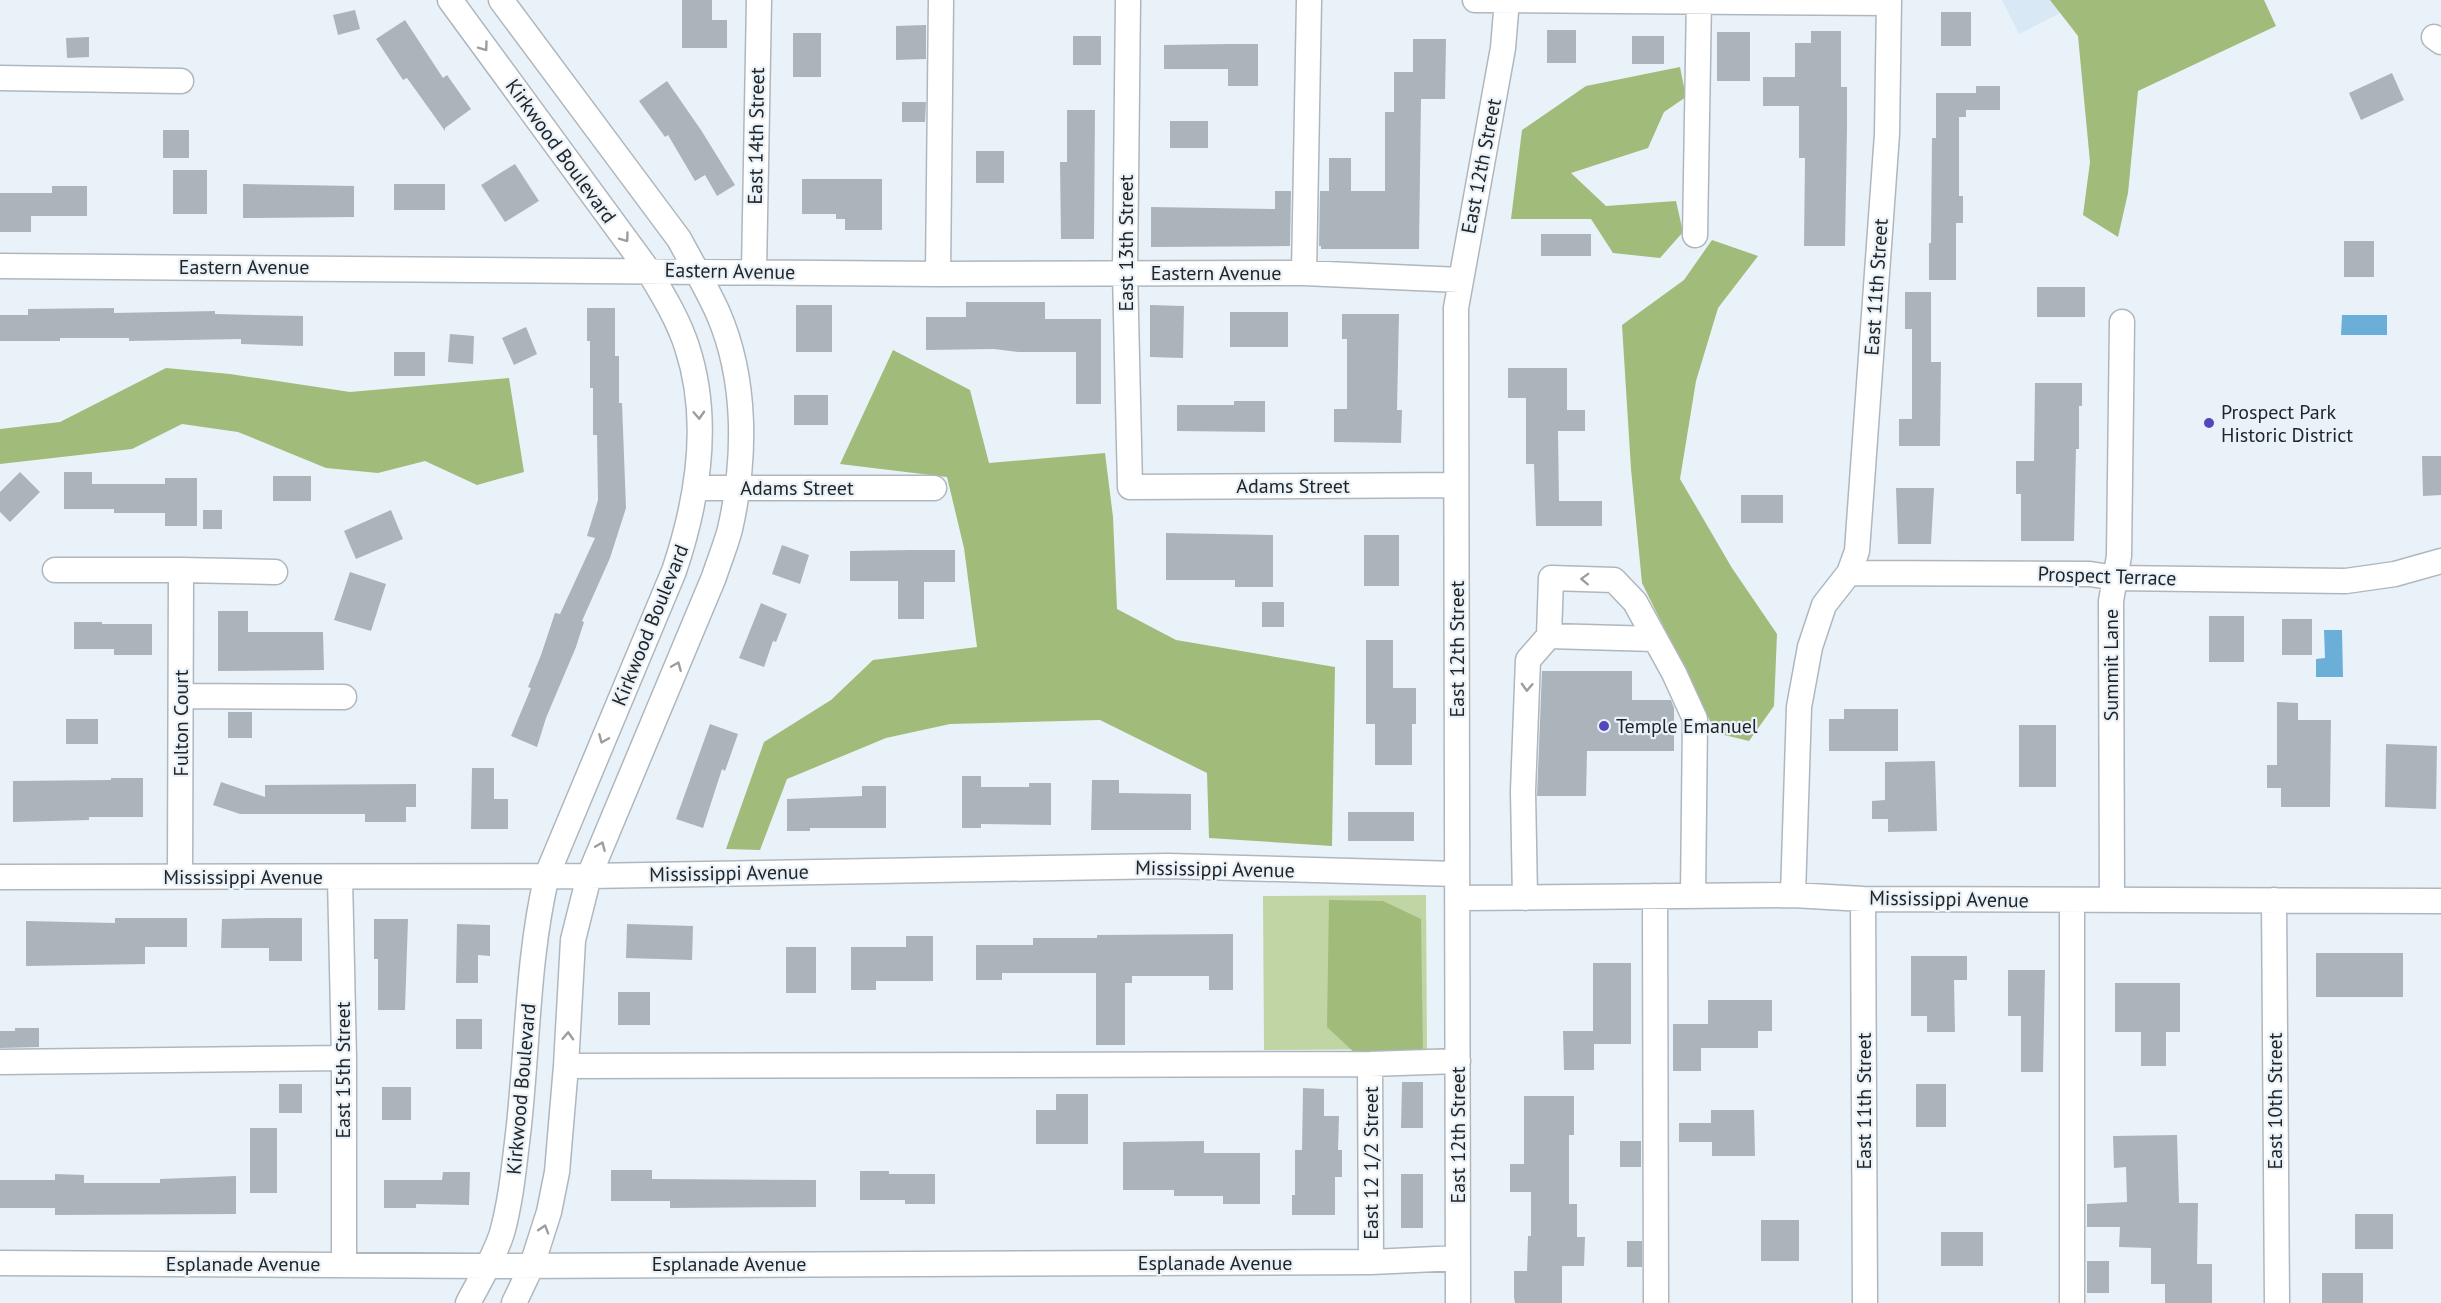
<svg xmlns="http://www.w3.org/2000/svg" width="2441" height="1303" viewBox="0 0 2441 1303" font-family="'PT Sans',sans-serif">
	<rect width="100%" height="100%" fill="#eaf2f9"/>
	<!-- built -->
	<path fill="#d9e8f5" d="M 2002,0 L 2086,0 L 2019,34 Z"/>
	<!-- green -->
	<path fill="#c0d5a3" d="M 1426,895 L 1427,1049 L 1264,1050 L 1263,896 Z"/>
	<!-- forest -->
	<path fill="#a0bb7a" d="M 2050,0 L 2264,0 L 2276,26 L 2138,91 L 2128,193 L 2118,237 L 2083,215 L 2090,162 L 2078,36 Z
		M 1680,67 L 1686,97 L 1664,112 L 1648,148 L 1571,173 L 1606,206 L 1676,201 L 1683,232 L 1660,258 L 1613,253 L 1591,219 L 1511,219 L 1522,130 L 1586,86 Z
		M 1712,240 L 1758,256 L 1718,308 L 1696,381 L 1680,479 L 1732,568 L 1777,634 L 1774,706 L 1749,741 L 1716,733 L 1642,583 L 1631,469 L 1622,325 L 1684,280 Z
		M 893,350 L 970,390 L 989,463 L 1105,453 L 1113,517 L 1117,609 L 1176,640 L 1335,667 L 1332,846 L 1209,838 L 1207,773 L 1100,720 L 950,724 L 886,738 L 787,779 L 760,850 L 726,849 L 764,742 L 831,700 L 873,660 L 977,647 L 964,548 L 947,477 L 840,464 Z
		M 166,368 L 230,374 L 350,392 L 509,378 L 524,472 L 477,485 L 425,461 L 378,473 L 326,468 L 238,432 L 182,424 L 132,449 L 0,464 L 0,429 L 60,422 Z
		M 1329,900 L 1383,901 L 1421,919 L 1423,1056 L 1357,1055 L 1327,1027 Z"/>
	<!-- water -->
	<path fill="#6baed8" d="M 2342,315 L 2387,315 L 2387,335 L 2341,335 Z
		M 2324,630 L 2342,630 L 2343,677 L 2316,677 L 2316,659 L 2325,658 Z"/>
	<!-- building -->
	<path fill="#acb4bb" d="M 682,0 L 712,0 L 712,20 L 727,20 L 727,48 L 682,48 Z
		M 355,10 L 360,29 L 338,35 L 333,15 Z
		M 1941,12 L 1971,12 L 1971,46 L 1941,46 Z
		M 405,20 L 443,78 L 447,75 L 471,109 L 445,128 L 445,131 L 407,78 L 403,80 L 376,39 Z
		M 926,25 L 926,59 L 896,60 L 896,26 Z
		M 1547,30 L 1576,30 L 1576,63 L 1547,63 Z
		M 1811,31 L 1841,31 L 1841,87 L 1847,87 L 1847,128 L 1845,246 L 1804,246 L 1805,158 L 1799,158 L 1799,106 L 1763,106 L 1763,77 L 1795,77 L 1795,43 L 1811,43 Z
		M 1717,32 L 1750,32 L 1750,81 L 1717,81 Z
		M 793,33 L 821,33 L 821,77 L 793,77 Z
		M 1073,36 L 1101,36 L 1101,65 L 1073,65 Z
		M 1632,36 L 1664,36 L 1664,64 L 1632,64 Z
		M 89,37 L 89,57 L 67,58 L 66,38 Z
		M 1413,39 L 1446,39 L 1445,99 L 1421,99 L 1419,249 L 1321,249 L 1321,246 L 1319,246 L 1320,191 L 1329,191 L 1329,158 L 1351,158 L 1351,191 L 1385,191 L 1385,112 L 1394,112 L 1394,72 L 1413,72 Z
		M 1228,44 L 1258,44 L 1258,86 L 1228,86 L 1228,69 L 1164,69 L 1164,45 Z
		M 2392,73 L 2404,100 L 2361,120 L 2349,93 Z
		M 667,81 L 701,130 L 735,185 L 717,196 L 705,175 L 695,181 L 668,135 L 665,137 L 639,101 Z
		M 1976,86 L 2000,86 L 2000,110 L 1966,110 L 1966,117 L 1959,117 L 1959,196 L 1963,196 L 1963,223 L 1956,223 L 1956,280 L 1929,280 L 1929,243 L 1931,243 L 1932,138 L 1936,138 L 1936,93 L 1976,93 Z
		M 902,102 L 926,102 L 925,122 L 902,122 Z
		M 1067,110 L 1095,110 L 1094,239 L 1061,239 L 1060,162 L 1067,162 Z
		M 1170,121 L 1208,121 L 1208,148 L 1170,148 Z
		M 163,130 L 189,130 L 189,158 L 163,158 Z
		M 976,151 L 1004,151 L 1004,183 L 976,183 Z
		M 515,164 L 539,201 L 505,222 L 481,185 Z
		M 173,170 L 207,170 L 207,214 L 173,214 Z
		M 802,179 L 882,179 L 882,230 L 845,230 L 845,219 L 836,219 L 836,214 L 802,214 Z
		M 243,184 L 354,186 L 354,217 L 243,218 Z
		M 394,184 L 445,184 L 445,210 L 394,210 Z
		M 52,186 L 87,186 L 87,216 L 31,216 L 31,232 L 0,232 L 0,193 L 52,193 Z
		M 1275,191 L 1291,191 L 1290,246 L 1151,247 L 1151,207 L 1275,209 Z
		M 1541,234 L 1591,234 L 1591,256 L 1541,256 Z
		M 2344,241 L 2374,241 L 2374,277 L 2344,277 Z
		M 2037,287 L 2085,287 L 2085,317 L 2037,317 Z
		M 1905,292 L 1931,292 L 1931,362 L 1941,362 L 1940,446 L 1899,446 L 1899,419 L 1912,419 L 1912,329 L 1905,329 Z
		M 966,302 L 1045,302 L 1045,319 L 1101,319 L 1101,404 L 1076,404 L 1076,352 L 1019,352 L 994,349 L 926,350 L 926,317 L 966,317 Z
		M 796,305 L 832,305 L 832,352 L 796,352 Z
		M 1150,305 L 1184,306 L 1183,358 L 1150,357 Z
		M 114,308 L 114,313 L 215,311 L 215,314 L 303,316 L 303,346 L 241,344 L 241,339 L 129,341 L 129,338 L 60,338 L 60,341 L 0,341 L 0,315 L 28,315 L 28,309 Z
		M 587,308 L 615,308 L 615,356 L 619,356 L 619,403 L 622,403 L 626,508 L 610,558 L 582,621 L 584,622 L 576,647 L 546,718 L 537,747 L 511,736 L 531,688 L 528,687 L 541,655 L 555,613 L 560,614 L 595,538 L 587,536 L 598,500 L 597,435 L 593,435 L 593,388 L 590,388 L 590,341 L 587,341 Z
		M 1230,312 L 1288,312 L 1288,347 L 1230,347 Z
		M 1342,314 L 1399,314 L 1397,410 L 1402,410 L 1401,443 L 1334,442 L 1334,409 L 1347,409 L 1347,339 L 1342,339 Z
		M 526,327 L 537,354 L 514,365 L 502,338 Z
		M 450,334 L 474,336 L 473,364 L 448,362 Z
		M 394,352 L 425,352 L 425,376 L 394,376 Z
		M 1508,368 L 1567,368 L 1567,410 L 1585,410 L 1585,431 L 1558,431 L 1559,501 L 1602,501 L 1602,526 L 1536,526 L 1534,464 L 1526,464 L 1526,398 L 1508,398 Z
		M 2035,383 L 2082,383 L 2082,406 L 2079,406 L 2079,449 L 2076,449 L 2074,541 L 2021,541 L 2021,494 L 2016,494 L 2016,461 L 2034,461 Z
		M 794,395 L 828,395 L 828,425 L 794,425 Z
		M 1234,401 L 1265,401 L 1265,432 L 1177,431 L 1177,405 L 1234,405 Z
		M 2422,456 L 2441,456 L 2441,495 L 2423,496 Z
		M 20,472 L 40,492 L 10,522 L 0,512 L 0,492 Z
		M 64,472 L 92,472 L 92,484 L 165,484 L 165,478 L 197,478 L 197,526 L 165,526 L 165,513 L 114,513 L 114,509 L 64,509 Z
		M 273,476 L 311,476 L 311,501 L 273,501 Z
		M 1896,488 L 1934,488 L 1931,544 L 1898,544 Z
		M 1741,495 L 1783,495 L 1783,523 L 1741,523 Z
		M 203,510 L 222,510 L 222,529 L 203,529 Z
		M 391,510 L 403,539 L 356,559 L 344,531 Z
		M 1166,533 L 1273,535 L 1273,587 L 1235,587 L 1235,580 L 1166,580 Z
		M 1364,535 L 1399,535 L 1399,586 L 1364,586 Z
		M 782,545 L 809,555 L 800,584 L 772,574 Z
		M 912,550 L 955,550 L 955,582 L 924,582 L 924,619 L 898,619 L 898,581 L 850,581 L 850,551 Z
		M 350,572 L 386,584 L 371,631 L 334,620 Z
		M 1262,602 L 1284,602 L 1284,627 L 1262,627 Z
		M 761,603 L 787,614 L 776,642 L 773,641 L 764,667 L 739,658 Z
		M 218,611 L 248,611 L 248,632 L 323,632 L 324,670 L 218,671 Z
		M 2209,616 L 2244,616 L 2244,662 L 2209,662 Z
		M 2282,619 L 2312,619 L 2312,655 L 2282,655 Z
		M 74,622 L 102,622 L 102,624 L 152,624 L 152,655 L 114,655 L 114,649 L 74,649 Z
		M 1366,640 L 1393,640 L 1393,688 L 1416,688 L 1416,724 L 1412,724 L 1412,765 L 1375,765 L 1375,724 L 1366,724 Z
		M 1542,671 L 1632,671 L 1632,700 L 1671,700 L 1674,708 L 1674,751 L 1587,751 L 1586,796 L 1537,796 Z
		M 2277,702 L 2298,703 L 2298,720 L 2331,720 L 2330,807 L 2281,807 L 2281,788 L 2267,788 L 2267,765 L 2277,765 Z
		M 1844,709 L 1898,709 L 1898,751 L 1829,751 L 1829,719 L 1844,719 Z
		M 228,712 L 252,712 L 252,738 L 228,738 Z
		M 66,719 L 98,719 L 98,744 L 66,744 Z
		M 710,724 L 738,734 L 725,771 L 722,769 L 703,828 L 676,819 Z
		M 2019,725 L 2056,725 L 2056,787 L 2019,787 Z
		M 2386,744 L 2437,746 L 2436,809 L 2385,807 Z
		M 1935,761 L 1937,831 L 1888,832 L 1888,819 L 1872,819 L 1872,801 L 1885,800 L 1885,762 Z
		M 472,768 L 494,768 L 494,799 L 508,799 L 508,829 L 471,829 Z
		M 962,776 L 981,776 L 981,787 L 1029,787 L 1029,783 L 1051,783 L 1051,825 L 981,824 L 981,828 L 962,828 Z
		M 111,778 L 143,778 L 143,817 L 89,817 L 89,820 L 13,822 L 13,781 L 111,780 Z
		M 1092,780 L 1119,780 L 1119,793 L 1191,794 L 1191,830 L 1091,830 Z
		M 221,782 L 265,797 L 265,785 L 416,784 L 416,807 L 406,807 L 406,822 L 365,822 L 365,814 L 240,814 L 213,805 Z
		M 862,786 L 886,786 L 886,828 L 810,828 L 810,831 L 787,831 L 787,799 L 862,796 Z
		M 1348,812 L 1414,812 L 1414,841 L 1348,841 Z
		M 115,918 L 187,918 L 187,947 L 145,947 L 145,964 L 26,966 L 26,921 L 115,923 Z
		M 269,918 L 302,918 L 302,961 L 269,961 L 269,948 L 221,948 L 222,919 Z
		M 374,919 L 408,919 L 405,1010 L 378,1010 L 378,959 L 374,959 Z
		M 457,924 L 490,925 L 490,956 L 478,955 L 478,983 L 456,983 Z
		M 627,924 L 693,926 L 692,960 L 626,958 Z
		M 1233,934 L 1233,990 L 1209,990 L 1209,976 L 1132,976 L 1132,983 L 1125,983 L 1125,1045 L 1096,1045 L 1096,973 L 1002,973 L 1002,980 L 976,980 L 976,945 L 1033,945 L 1033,938 L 1097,938 L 1097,935 Z
		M 906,936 L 933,936 L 933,981 L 876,981 L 876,990 L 851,990 L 851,947 L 906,947 Z
		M 786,947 L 816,947 L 816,993 L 786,993 Z
		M 2316,953 L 2403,953 L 2403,997 L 2316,997 Z
		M 1911,956 L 1967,956 L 1967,980 L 1954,980 L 1955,1032 L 1927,1032 L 1927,1016 L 1911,1016 Z
		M 1593,963 L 1631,963 L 1631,1044 L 1594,1044 L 1594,1070 L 1564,1070 L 1563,1031 L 1593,1031 Z
		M 2008,970 L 2045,970 L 2043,1072 L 2021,1072 L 2021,1016 L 2008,1016 Z
		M 2115,983 L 2180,983 L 2180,1032 L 2166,1032 L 2166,1066 L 2141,1066 L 2141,1032 L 2115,1032 Z
		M 618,992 L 650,992 L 650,1025 L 618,1025 Z
		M 1708,1000 L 1772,1000 L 1772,1031 L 1758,1031 L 1758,1048 L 1701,1048 L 1701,1071 L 1673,1071 L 1673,1024 L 1708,1024 Z
		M 456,1019 L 482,1019 L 482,1049 L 456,1049 Z
		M 15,1028 L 39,1028 L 39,1047 L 0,1048 L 0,1031 L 15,1031 Z
		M 1402,1082 L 1423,1082 L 1423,1128 L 1401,1128 Z
		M 279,1084 L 302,1084 L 302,1113 L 279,1113 Z
		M 1916,1084 L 1946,1084 L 1946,1127 L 1916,1127 Z
		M 382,1087 L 411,1087 L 411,1120 L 382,1120 Z
		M 1303,1088 L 1324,1089 L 1324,1116 L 1339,1116 L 1338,1150 L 1342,1150 L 1342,1177 L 1335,1177 L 1335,1215 L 1292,1215 L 1292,1195 L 1295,1195 L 1295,1150 L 1302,1150 Z
		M 1056,1094 L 1088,1094 L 1088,1144 L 1036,1144 L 1036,1110 L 1056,1110 Z
		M 1524,1096 L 1574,1096 L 1574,1135 L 1569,1135 L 1569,1204 L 1577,1204 L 1577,1237 L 1585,1237 L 1584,1266 L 1562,1266 L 1562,1303 L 1515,1303 L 1514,1297 L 1514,1271 L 1527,1271 L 1528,1236 L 1531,1236 L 1531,1192 L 1510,1192 L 1510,1164 L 1524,1164 Z
		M 1711,1110 L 1754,1110 L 1755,1156 L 1712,1156 L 1712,1142 L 1679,1142 L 1679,1123 L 1711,1123 Z
		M 250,1128 L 277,1128 L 277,1193 L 250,1193 Z
		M 2177,1135 L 2179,1203 L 2198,1203 L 2197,1264 L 2212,1264 L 2212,1303 L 2165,1303 L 2165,1284 L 2151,1284 L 2151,1248 L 2119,1247 L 2120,1227 L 2087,1227 L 2087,1204 L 2127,1202 L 2126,1167 L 2114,1168 L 2113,1136 Z
		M 1204,1141 L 1204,1153 L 1260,1153 L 1260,1204 L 1223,1204 L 1223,1196 L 1174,1196 L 1174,1190 L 1123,1190 L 1123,1142 Z
		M 1620,1141 L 1641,1141 L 1641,1167 L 1620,1167 Z
		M 611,1170 L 652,1170 L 652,1179 L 816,1180 L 816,1207 L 670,1208 L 670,1201 L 611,1201 Z
		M 860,1171 L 889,1171 L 889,1174 L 935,1174 L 935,1204 L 905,1204 L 905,1200 L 860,1200 Z
		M 443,1172 L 470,1172 L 469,1205 L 416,1204 L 416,1208 L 384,1208 L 384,1180 L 442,1180 Z
		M 55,1174 L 84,1175 L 84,1183 L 160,1183 L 160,1179 L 236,1176 L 236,1214 L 55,1215 L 55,1208 L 0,1208 L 0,1180 L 55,1180 Z
		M 1401,1174 L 1423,1174 L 1423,1228 L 1401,1228 Z
		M 2355,1214 L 2393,1214 L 2393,1249 L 2355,1249 Z
		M 1761,1220 L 1799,1220 L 1799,1261 L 1761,1261 Z
		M 1941,1232 L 1983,1232 L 1983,1266 L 1941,1266 Z
		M 1627,1241 L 1642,1241 L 1642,1267 L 1627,1267 Z
		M 2087,1261 L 2109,1261 L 2109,1293 L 2087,1293 Z
		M 2322,1273 L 2363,1273 L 2363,1303 L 2322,1303 Z"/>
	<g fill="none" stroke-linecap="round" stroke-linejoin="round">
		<defs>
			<path id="minor" d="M 450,0 L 648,270 C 663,295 678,319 687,347 C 711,420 698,500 674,571 L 547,875 C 527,959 528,1047 518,1134 C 514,1167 511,1200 502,1233 C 494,1258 480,1280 468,1303
				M 501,0 L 679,239 C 692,263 706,287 718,313 C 747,380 746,459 730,529 C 726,545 719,561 714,577 L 589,876 L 573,940 L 566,1066 L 557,1172 L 549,1212 L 532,1265 L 514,1303
				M 1128,0 L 1125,272 L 1130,487 L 1456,485
				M 1475,0 L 1889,3
				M 2434,37 L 2441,42
				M 0,78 L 181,81
				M 1695,235 L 1699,0
				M 0,266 L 938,274 L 1304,273 L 1460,280
				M 754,272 L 759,0
				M 1304,273 L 1309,0
				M 938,274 L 941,0
				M 696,488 L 934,488
				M 55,570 L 181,570 L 180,876
				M 181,570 L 275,572
				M 1849,573 L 2090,574 L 2115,578 L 2346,581 L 2395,574 L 2441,561
				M 1549,636 L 1655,639
				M 181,696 L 344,697
				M 0,877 L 589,876 L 1168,866 L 1457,874
				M 340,877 L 344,1058 L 344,1264
				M 1793,895 L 1799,707 L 1810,647 L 1824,605 L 1849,573 L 1857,551 L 1887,134 L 1889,0
				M 1655,896 L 1656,1303
				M 1458,898 L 1793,895 L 1863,899 L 2441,901
				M 1525,898 L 1523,791 L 1528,660 L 1549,636 L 1551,578 L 1614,580 L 1635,602 L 1674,673 L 1695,719 L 1693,895
				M 1863,899 L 1865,1303
				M 2072,900 L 2072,1303
				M 2112,900 L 2111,601 L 2119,556 L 2122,322
				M 2274,900 L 2277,1303
				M 0,1062 L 344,1058
				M 1370,1064 L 1371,1262
				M 566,1066 L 1370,1064 L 1458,1061
				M 0,1263 L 488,1266 L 1371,1262 L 1458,1258
				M 1458,1303 L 1456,308 L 1503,48 L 1507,0"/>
		</defs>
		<!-- minor casing -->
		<use href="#minor" stroke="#afb7be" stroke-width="27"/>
		<!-- minor -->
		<use href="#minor" stroke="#fff" stroke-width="24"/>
	</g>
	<!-- one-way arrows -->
	<defs><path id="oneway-chevron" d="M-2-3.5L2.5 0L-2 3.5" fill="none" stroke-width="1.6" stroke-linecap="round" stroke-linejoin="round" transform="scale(1.5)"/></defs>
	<g stroke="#9c9d9e">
		<use href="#oneway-chevron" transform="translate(484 47) rotate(54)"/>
		<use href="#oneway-chevron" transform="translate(625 238) rotate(54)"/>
		<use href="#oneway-chevron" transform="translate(699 415) rotate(87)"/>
		<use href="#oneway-chevron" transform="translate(1585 579) rotate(-178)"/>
		<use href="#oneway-chevron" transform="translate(677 666) rotate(-67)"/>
		<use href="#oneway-chevron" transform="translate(1527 687) rotate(92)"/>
		<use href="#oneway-chevron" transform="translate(603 739) rotate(113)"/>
		<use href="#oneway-chevron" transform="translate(601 846) rotate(-67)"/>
		<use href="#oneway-chevron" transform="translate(568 1036) rotate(-87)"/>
		<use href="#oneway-chevron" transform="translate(544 1229) rotate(-73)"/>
	</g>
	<!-- markers -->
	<g fill="#5646be" stroke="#eaf2f9" stroke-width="2">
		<circle cx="2209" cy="423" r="6"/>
		<circle cx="1604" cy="726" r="6"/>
	</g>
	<g text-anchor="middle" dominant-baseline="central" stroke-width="4.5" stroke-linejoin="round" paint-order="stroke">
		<!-- street labels -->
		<g font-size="20" fill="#222527" stroke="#eaf2f9">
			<text transform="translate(756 136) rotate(-89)">East 14th Street</text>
			<text transform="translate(561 151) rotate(54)">Kirkwood Boulevard</text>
			<text transform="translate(1481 166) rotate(-79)">East 12th Street</text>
			<text transform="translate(1126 243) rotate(-90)">East 13th Street</text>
			<text x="244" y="267">Eastern Avenue</text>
			<text transform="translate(730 271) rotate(1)">Eastern Avenue</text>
			<text x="1216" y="273">Eastern Avenue</text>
			<text transform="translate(1876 287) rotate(-86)">East 11th Street</text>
			<text x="1293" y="486">Adams Street</text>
			<text x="797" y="488">Adams Street</text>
			<text transform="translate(2107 576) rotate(2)">Prospect Terrace</text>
			<text transform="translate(650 625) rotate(-68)">Kirkwood Boulevard</text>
			<text transform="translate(1457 649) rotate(-90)">East 12th Street</text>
			<text transform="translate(2111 665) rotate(-90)">Summit Lane</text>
			<text transform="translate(181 723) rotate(-90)">Fulton Court</text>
			<text transform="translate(1215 869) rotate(1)">Mississippi Avenue</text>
			<text transform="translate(729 873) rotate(-1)">Mississippi Avenue</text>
			<text x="243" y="877">Mississippi Avenue</text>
			<text transform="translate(1949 899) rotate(1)">Mississippi Avenue</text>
			<text transform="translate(343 1070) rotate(-90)">East 15th Street</text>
			<text transform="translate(521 1089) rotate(-85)">Kirkwood Boulevard</text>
			<text transform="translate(1864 1101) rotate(-90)">East 11th Street</text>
			<text transform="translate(2275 1101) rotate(-90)">East 10th Street</text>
			<text transform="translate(1458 1135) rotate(-90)">East 12th Street</text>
			<text transform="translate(1371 1163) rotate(-90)">East 12 1/2 Street</text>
			<text x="1215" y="1263">Esplanade Avenue</text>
			<text x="243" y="1264">Esplanade Avenue</text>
			<text x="729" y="1264">Esplanade Avenue</text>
		</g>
		<!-- poi labels -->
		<g font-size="20" fill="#222527" stroke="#eaf2f9" text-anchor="start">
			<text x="2221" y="412">Prospect Park<tspan x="2221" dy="23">Historic District</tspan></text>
			<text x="1616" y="726">Temple Emanuel</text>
		</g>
	</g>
</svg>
